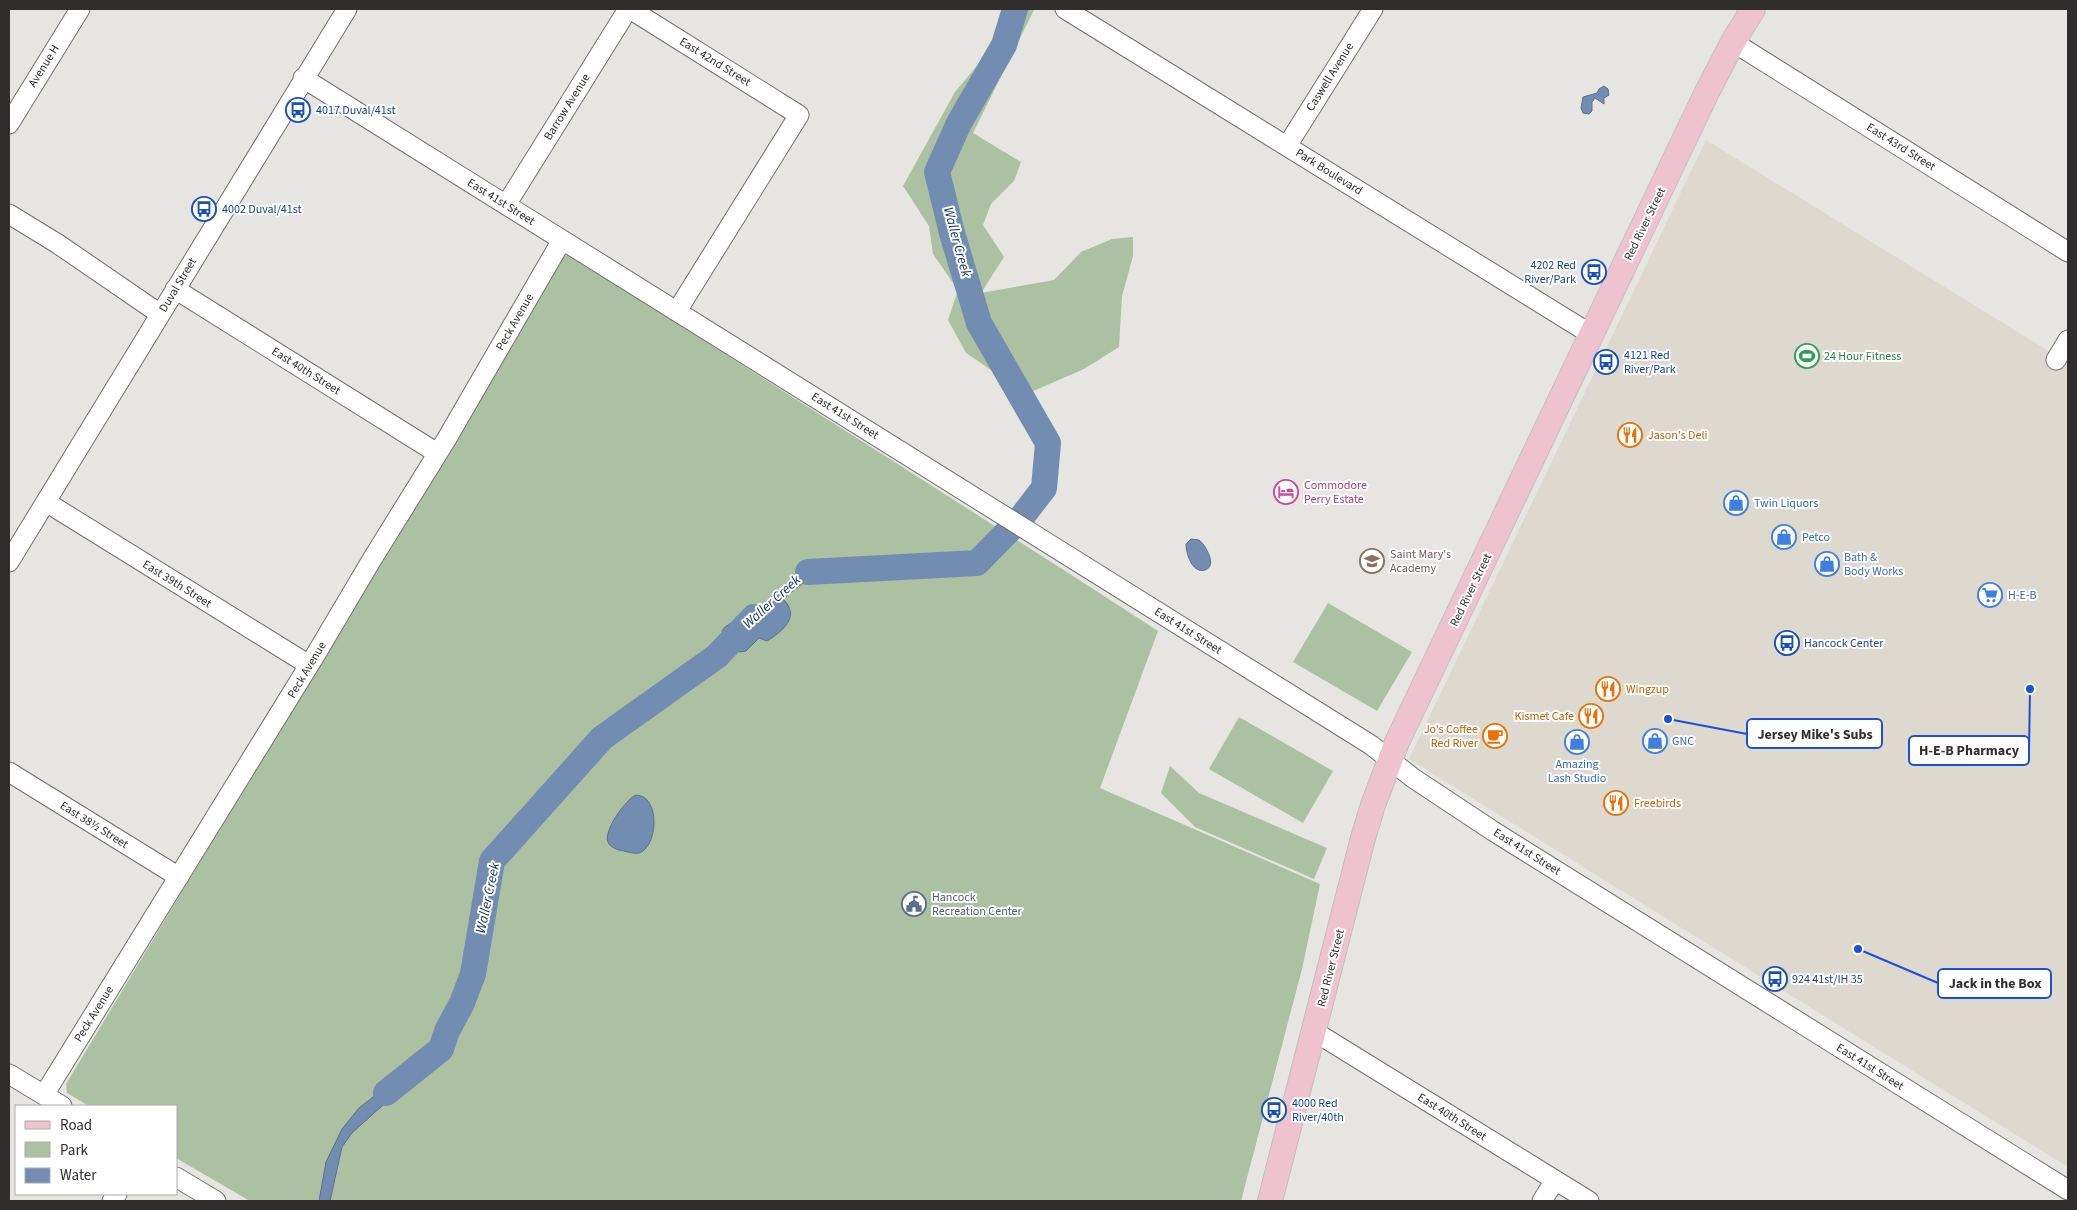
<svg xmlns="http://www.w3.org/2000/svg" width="2077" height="1210" viewBox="0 0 2077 1210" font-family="'Source Sans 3',sans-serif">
	<rect width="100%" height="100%" fill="#e6e5e1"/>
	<!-- built -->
	<path fill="#ddd9ce" d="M 1706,140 L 2068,363 L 2068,1167 L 1409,759 Z"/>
	<!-- green -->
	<path fill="#acc1a2" d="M 1005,9 L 1034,10 L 973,133 L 1021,162 L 1014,181 L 991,204 L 983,225 L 1004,257 L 981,293 L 1054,280 L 1081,252 L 1112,239 L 1133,237 L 1133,256 L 1122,296 L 1119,347 L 1084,369 L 1031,392 L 991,370 L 966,353 L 948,320 L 958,290 L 933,254 L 929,226 L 903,186 L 955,92 L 996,43 Z
		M 566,255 L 574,257 C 768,383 964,505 1158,631 L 1100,788 L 1320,884 L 1302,969 L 1241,1201 L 250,1201 L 176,1158 L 176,1106 L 89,1106 L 67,1093 L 66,1084 L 555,272 L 561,259 Z
		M 1328,603 L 1412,652 L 1377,711 L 1293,662 Z
		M 1239,717 L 1333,771 L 1303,823 L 1209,769 Z
		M 1170,766 L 1199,793 L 1327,848 L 1314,879 L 1195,827 L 1161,793 Z"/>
	<!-- water -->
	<path fill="#728db1" stroke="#5e7089" d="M 1604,86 L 1608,89 L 1609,95 L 1604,98 L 1604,104 L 1595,98 L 1592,102 L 1592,111 L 1589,114 L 1583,113 L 1581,108 L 1583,97 L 1597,93 L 1599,89 Z
		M 1191,539 L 1199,540 C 1205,544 1218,566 1205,570 C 1192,574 1186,553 1186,544 Z
		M 834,560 L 844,561 L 846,567 C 838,581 822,579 808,579 L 783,599 C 801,616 783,631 767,641 L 759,638 L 746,651 L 739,652 L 725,638 L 722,631 L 725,627 L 739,618 L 751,607 L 759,607 L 810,565 Z
		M 636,795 C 661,796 658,847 639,853 C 634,854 628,852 624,851 C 618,850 610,848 608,842 C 603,831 626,799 636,795 Z
		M 465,990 L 468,995 L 467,1005 L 450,1044 L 445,1046 C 442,1057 432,1066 421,1070 L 418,1060 C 422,1052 431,1048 437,1040 C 445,1030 456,1006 458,993 Z
		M 411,1060 L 416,1073 L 413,1078 L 352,1133 L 342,1147 L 330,1201 L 319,1201 L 326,1162 L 342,1129 L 359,1108 L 396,1079 Z"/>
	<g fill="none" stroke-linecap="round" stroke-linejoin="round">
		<!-- river -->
		<path stroke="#728db1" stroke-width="26" d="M 808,572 L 977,563 L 1021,518 L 1044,488 L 1048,443 L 979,323 L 952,233 L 937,172 L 959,123 L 1004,45 L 1015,9
			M 386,1093 L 441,1049 L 447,1031 L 462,1003 L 473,974 L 492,861 L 602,738 L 717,656 L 754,617"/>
		<defs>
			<path id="minor" d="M 630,9 L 799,115 L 677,311
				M 1065,9 L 1592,335
				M 1733,42 L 2068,252
				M 303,78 L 1371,745 L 1413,778 L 1493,831 L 2068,1190
				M 9,124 L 80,9
				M 1287,146 L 1373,9
				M 506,205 L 628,9
				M 9,214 L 58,244 L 160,314
				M 175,289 L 437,453
				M 2056,360 L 2068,340
				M 46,502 L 309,665
				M 9,562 L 347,9
				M 9,772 L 179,877
				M 1315,1032 L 1589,1201
				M 9,1074 L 62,1106
				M 44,1095 L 316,654 L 371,561 L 446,440 L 562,240
				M 176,1177 L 216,1201
				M 112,1201 L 117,1194
				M 1542,1201 L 1555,1180"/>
			<path id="major" d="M 1270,1201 L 1363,838 L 1373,805 L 1397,742 L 1707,92 L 1733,42 L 1753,9"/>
		</defs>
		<!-- minor casing -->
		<use href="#minor" stroke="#72716e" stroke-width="21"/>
		<!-- major casing -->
		<use href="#major" stroke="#c1c0c0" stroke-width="26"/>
		<!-- minor -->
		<use href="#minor" stroke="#fff" stroke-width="19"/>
		<!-- major -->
		<use href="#major" stroke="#eec2ce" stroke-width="24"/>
	</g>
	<!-- icons -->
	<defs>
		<symbol id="bus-ring" viewBox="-11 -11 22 22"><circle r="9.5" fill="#fff" stroke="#1a4fb4" stroke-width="1.5"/><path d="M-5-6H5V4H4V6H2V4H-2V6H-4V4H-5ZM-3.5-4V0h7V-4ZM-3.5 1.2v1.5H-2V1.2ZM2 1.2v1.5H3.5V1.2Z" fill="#1a4fb4"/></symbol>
		<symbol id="stadium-ring" viewBox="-11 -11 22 22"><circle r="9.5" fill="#fff" stroke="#2e9e5b" stroke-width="1.5"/><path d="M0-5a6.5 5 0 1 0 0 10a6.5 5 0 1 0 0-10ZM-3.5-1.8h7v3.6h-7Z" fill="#2e9e5b"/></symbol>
		<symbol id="restaurant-ring" viewBox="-11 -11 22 22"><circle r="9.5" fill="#fff" stroke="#e8710a" stroke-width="1.5"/><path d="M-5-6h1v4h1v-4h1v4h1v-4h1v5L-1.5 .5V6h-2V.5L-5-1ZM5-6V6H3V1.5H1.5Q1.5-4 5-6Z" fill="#e8710a"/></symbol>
		<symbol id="hotel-ring" viewBox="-11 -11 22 22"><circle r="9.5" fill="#fff" stroke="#d1479c" stroke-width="1.5"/><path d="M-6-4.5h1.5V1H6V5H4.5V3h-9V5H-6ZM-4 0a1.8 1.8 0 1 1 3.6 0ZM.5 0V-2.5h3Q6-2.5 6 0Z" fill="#d1479c"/></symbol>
		<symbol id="shop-ring" viewBox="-11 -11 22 22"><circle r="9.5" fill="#fff" stroke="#3f7fe0" stroke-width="1.5"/><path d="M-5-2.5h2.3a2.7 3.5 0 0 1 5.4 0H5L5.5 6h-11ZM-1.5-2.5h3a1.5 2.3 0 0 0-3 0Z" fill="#3f7fe0"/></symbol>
		<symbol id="school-ring" viewBox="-11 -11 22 22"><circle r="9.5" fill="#fff" stroke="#8d6e63" stroke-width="1.5"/><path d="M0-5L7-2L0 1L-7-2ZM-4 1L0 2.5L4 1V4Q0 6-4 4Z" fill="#8d6e63"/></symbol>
		<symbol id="supermarket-ring" viewBox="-11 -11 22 22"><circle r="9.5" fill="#fff" stroke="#3f7fe0" stroke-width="1.5"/><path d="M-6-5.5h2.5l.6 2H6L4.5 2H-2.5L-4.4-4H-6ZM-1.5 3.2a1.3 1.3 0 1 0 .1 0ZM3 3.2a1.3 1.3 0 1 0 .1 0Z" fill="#3f7fe0"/></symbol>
		<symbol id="cafe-ring" viewBox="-11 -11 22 22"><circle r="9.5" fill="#fff" stroke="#e8710a" stroke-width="1.5"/><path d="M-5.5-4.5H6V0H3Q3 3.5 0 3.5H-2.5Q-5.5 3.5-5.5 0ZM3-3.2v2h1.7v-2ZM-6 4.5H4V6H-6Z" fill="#e8710a"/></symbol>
		<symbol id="civic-ring" viewBox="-11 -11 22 22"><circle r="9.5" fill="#fff" stroke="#5c6f8a" stroke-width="1.5"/><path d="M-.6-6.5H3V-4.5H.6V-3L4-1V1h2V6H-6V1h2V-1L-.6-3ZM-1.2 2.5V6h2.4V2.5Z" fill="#5c6f8a"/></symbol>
	</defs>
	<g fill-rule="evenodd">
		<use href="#bus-ring" x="284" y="96" width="28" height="28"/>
		<use href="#bus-ring" x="190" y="195" width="28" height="28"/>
		<use href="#bus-ring" x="1580" y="258" width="28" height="28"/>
		<use href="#stadium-ring" x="1793" y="342" width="28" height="28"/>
		<use href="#bus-ring" x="1592" y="348" width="28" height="28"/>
		<use href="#restaurant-ring" x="1616" y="421" width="28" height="28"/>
		<use href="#hotel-ring" x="1272" y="478" width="28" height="28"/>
		<use href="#shop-ring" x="1722" y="489" width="28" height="28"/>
		<use href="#shop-ring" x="1770" y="523" width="28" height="28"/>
		<use href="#school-ring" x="1358" y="547" width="28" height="28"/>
		<use href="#shop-ring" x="1813" y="550" width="28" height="28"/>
		<use href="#supermarket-ring" x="1976" y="581" width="28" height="28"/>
		<use href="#bus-ring" x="1773" y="629" width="28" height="28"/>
		<use href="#restaurant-ring" x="1594" y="675" width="28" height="28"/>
		<use href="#restaurant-ring" x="1577" y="702" width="28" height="28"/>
		<use href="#cafe-ring" x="1481" y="722" width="28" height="28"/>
		<use href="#shop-ring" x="1641" y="727" width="28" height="28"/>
		<use href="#shop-ring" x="1563" y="728" width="28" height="28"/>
		<use href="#restaurant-ring" x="1602" y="789" width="28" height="28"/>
		<use href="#civic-ring" x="900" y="890" width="28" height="28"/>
		<use href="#bus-ring" x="1761" y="965" width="28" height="28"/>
		<use href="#bus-ring" x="1260" y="1096" width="28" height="28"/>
	</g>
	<g text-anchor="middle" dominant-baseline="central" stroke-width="4" stroke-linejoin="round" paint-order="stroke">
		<!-- street labels -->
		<g font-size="12" fill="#2f2e2d" stroke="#fff">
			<text transform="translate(715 62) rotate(32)">East 42nd Street</text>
			<text transform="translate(44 66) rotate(-58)">Avenue H</text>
			<text transform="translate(1330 77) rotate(-58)">Caswell Avenue</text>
			<text transform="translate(567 107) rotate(-58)">Barrow Avenue</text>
			<text transform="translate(1901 147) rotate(32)">East 43rd Street</text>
			<text transform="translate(1329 172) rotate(32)">Park Boulevard</text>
			<text transform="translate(501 202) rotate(32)">East 41st Street</text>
			<text transform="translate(1645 224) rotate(-64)">Red River Street</text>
			<text transform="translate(178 285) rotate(-59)">Duval Street</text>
			<text transform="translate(515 322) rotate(-60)">Peck Avenue</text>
			<text transform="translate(306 371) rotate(32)">East 40th Street</text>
			<text transform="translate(845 416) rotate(32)">East 41st Street</text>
			<text transform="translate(177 584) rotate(32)">East 39th Street</text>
			<text transform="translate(1471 590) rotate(-64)">Red River Street</text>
			<text transform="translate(1188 631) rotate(32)">East 41st Street</text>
			<text transform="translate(307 670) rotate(-59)">Peck Avenue</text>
			<text transform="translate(94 825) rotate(32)">East 38½ Street</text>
			<text transform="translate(1527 852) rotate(32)">East 41st Street</text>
			<text transform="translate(1331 968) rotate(-76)">Red River Street</text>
			<text transform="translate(94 1014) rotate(-58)">Peck Avenue</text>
			<text transform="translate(1870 1067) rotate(32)">East 41st Street</text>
			<text transform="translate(1452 1117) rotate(32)">East 40th Street</text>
		</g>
		<!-- transit labels -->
		<g font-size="12" fill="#164399" stroke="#fff" text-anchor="start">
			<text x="316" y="110">4017 Duval/41st</text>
			<text x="222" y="209">4002 Duval/41st</text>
			<text x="1576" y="265" text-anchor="end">4202 Red<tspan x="1576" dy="14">River/Park</tspan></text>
			<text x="1624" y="355">4121 Red<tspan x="1624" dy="14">River/Park</tspan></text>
			<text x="1804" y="643">Hancock Center</text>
			<text x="1792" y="979">924 41st/IH 35</text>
			<text x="1292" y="1103">4000 Red<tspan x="1292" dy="14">River/40th</tspan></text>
		</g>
		<!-- leisure labels -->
		<g font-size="12" fill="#27864d" stroke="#fff" text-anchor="start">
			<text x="1824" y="356">24 Hour Fitness</text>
		</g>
		<!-- food labels -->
		<g font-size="12" fill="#c56008" stroke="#fff" text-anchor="start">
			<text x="1648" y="435">Jason's Deli</text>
			<text x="1626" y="689">Wingzup</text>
			<text x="1574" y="716" text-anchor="end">Kismet Cafe</text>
			<text x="1478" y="729" text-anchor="end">Jo's Coffee<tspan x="1478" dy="14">Red River</tspan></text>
			<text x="1634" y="803">Freebirds</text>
		</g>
		<!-- hotel labels -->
		<g font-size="12" fill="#b23c85" stroke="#fff" text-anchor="start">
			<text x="1304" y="485">Commodore<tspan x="1304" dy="14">Perry Estate</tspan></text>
		</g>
		<!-- shop labels -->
		<g font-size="12" fill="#366cbe" stroke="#fff" text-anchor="start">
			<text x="1754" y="503">Twin Liquors</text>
			<text x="1802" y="537">Petco</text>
			<text x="1844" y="557">Bath &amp;<tspan x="1844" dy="14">Body Works</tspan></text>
			<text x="2008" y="595">H-E-B</text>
			<text x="1672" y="741">GNC</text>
			<text x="1577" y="764" text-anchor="middle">Amazing<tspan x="1577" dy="14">Lash Studio</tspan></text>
		</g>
		<!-- education labels -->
		<g font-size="12" fill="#785e54" stroke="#fff" text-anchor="start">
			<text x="1390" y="554">Saint Mary's<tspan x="1390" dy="14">Academy</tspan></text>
		</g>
		<!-- service labels -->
		<g font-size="12" fill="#4e5e75" stroke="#fff" text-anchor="start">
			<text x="932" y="897">Hancock<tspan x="932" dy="14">Recreation Center</tspan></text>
		</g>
		<!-- water labels -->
		<g font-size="14" font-style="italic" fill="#0d3563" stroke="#fff">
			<text transform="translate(957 242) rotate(75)">Waller Creek</text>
			<text transform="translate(772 602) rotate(-42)">Waller Creek</text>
			<text transform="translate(488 898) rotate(-78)">Waller Creek</text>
		</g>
	</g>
	<!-- callouts -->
	<path fill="none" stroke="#1d4ed8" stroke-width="2" d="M1668 719L1747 734M2030 689L2029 750M1858 949L1938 983"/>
	<g fill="#1d4ed8" stroke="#fff" stroke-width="2">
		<circle cx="1668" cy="719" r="5"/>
		<circle cx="2030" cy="689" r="5"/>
		<circle cx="1858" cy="949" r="5"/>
	</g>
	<g fill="#fff" stroke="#1d4ed8" stroke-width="2">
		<rect x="1747" y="719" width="135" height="29" rx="5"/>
		<rect x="1909" y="736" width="120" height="29" rx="5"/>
		<rect x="1938" y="969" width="113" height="29" rx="5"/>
	</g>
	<g font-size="14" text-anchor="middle" font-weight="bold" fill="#2f2e2d">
		<text x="1815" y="739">Jersey Mike's Subs</text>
		<text x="1969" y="755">H-E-B Pharmacy</text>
		<text x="1995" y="988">Jack in the Box</text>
	</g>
	<!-- border -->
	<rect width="2077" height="1210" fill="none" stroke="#2f2e2d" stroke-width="20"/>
	<!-- legend -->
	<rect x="15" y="1105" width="162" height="90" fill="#ffffff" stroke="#acabab"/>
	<rect x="25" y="1121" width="25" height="8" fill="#eec2ce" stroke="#acabab"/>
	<text x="60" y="1130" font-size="15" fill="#2f2e2d">Road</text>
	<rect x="25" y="1142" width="25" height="15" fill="#acc1a2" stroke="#acabab"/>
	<text x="60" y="1155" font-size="15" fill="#2f2e2d">Park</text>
	<rect x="25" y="1168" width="25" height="15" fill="#728db1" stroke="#acabab"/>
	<text x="60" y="1180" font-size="15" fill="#2f2e2d">Water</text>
</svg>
